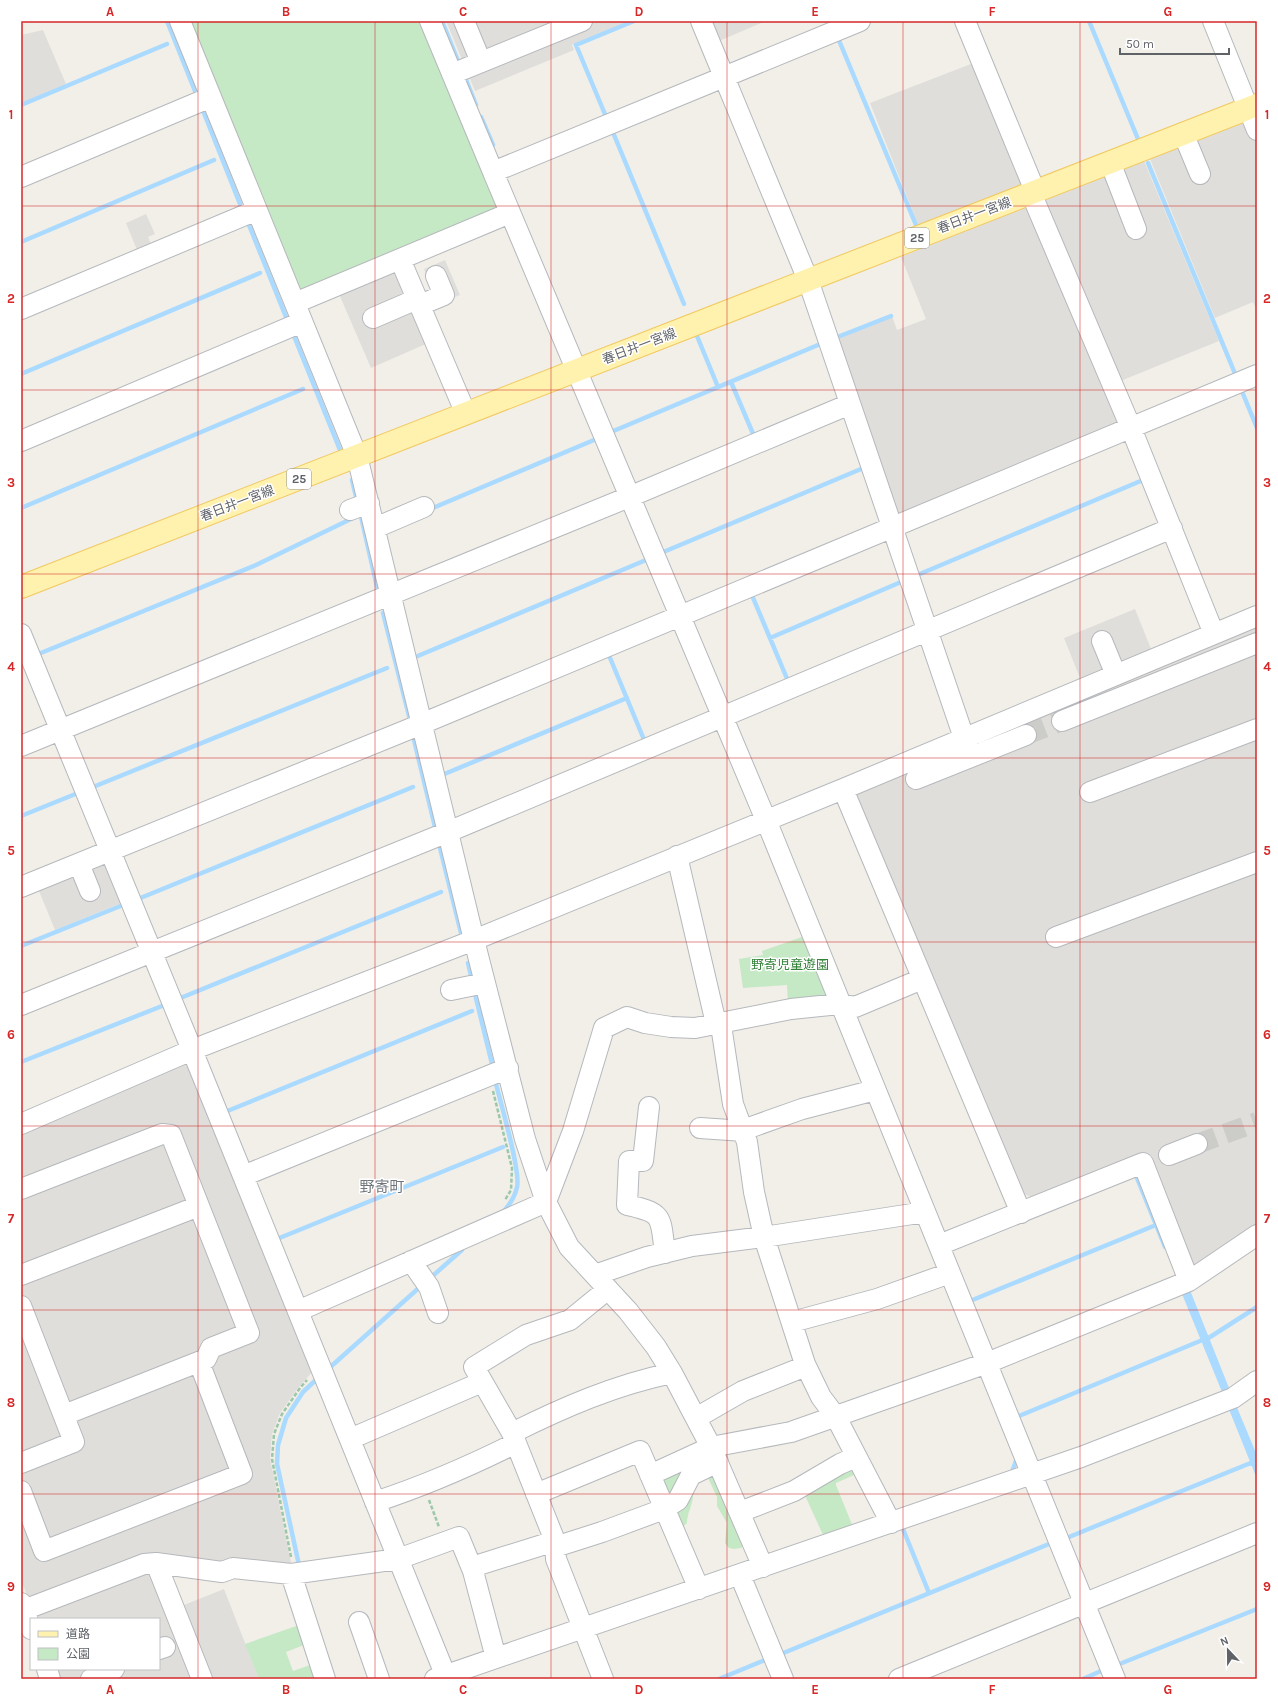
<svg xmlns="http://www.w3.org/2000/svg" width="1278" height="1700" viewBox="0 0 1278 1700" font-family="Karla,'Noto Sans JP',sans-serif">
	<rect width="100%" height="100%" fill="#f1efe8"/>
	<!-- industrial -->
	<path fill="#e0deda" d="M 446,21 L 629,21 L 572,45 L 574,50 L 475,91 Z
		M 710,21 L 766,21 L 719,41 Z
		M 43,30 L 66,84 L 21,103 L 21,35 Z
		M 976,62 L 1025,182 L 1022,187 L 919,227 L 870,103 Z
		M 1241,124 L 1250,124 L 1257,141 L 1257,311 L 1253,302 L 1215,318 L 1150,159 Z
		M 1144,161 L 1219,341 L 1118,382 L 1043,201 Z
		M 1025,207 L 1032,210 L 1120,419 L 1119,425 L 896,518 L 835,339 L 892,316 L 897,330 L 926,319 L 901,257 Z
		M 146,214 L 155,234 L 148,237 L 151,244 L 137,250 L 126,223 Z
		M 445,260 L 460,295 L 428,308 L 434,293 L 424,269 Z
		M 394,271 L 399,274 L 428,343 L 371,368 L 339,294 Z
		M 1135,609 L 1151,649 L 1080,678 L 1064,638 Z
		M 1257,624 L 1257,1227 L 1192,1270 L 1145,1152 L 1031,1197 L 1019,1192 L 854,797 L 858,789 Z
		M 104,859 L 124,902 L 55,930 L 37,886 Z
		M 184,1064 L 190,1066 L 314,1370 L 298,1388 L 280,1413 L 272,1434 L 270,1458 L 292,1568 L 221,1566 L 146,1558 L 30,1603 L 21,1580 L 21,1134 Z
		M 149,1569 L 197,1679 L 59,1679 L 55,1669 L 159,1669 L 159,1619 L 36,1618 L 38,1613 Z
		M 224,1589 L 259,1679 L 207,1679 L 179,1607 Z"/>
	<!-- green -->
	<path fill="#c5e8c5" d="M 189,21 L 419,21 L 497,208 L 299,293 Z
		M 802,937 L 826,995 L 788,1004 L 787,985 L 743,988 L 739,959 L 763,955 L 762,951 Z
		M 849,1464 L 856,1474 L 836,1483 L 836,1485 L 853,1527 L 824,1537 L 803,1491 Z
		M 679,1468 L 684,1474 L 666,1500 L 662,1474 Z
		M 713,1474 L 744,1545 L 741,1548 L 734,1549 L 729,1548 L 725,1543 L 727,1523 L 717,1506 L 717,1497 L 708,1478 Z
		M 691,1487 C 697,1500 687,1510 687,1523 L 680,1529 L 673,1510 Z
		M 302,1624 L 309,1643 L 286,1652 L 293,1671 L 316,1663 L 321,1679 L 259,1679 L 245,1644 Z"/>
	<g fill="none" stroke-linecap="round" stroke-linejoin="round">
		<!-- stream -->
		<path stroke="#aadaff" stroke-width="4.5" d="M 167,21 L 195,91
			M 442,21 L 458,61
			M 1089,21 L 1138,139
			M 838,38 L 916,225
			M 465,77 L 476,105
			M 21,105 L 167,44
			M 204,113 L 240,204
			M 481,117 L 493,145
			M 607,119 L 576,45 L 634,21
			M 612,130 L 684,304
			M 1148,163 L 1236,376
			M 249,225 L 286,317
			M 21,242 L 214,160
			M 294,336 L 340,450
			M 697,336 L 718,387
			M 835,338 L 891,316
			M 21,374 L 260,273
			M 731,382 L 754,436
			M 1241,389 L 1257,428
			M 610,429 L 611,432 L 818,345
			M 352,480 L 357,501
			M 21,508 L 303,389
			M 428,510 L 594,440
			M 360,512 L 377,587
			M 661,553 L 861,469
			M 915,576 L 1143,480
			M 751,593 L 788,681
			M 383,613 L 410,720
			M 770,638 L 901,582
			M 608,653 L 645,742
			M 36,655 L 256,565 L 355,517
			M 413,658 L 646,560
			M 414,740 L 435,827
			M 442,775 L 627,698
			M 93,787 L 387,668
			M 21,816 L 78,793
			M 440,848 L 461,933
			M 138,899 L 413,787
			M 21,946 L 123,905
			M 468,963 L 472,980
			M 474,990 L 492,1064
			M 178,999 L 441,892
			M 21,1062 L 162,1006
			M 496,1084 C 501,1104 521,1172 517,1187 C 515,1197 510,1204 504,1211
			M 225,1112 L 472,1011
			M 1137,1178 L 1165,1247
			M 277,1239 L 503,1147
			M 428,1280 L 462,1250
			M 1188,1291 L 1227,1389
			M 1184,1293 L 1224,1391
			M 970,1301 L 1156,1225
			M 1207,1339 L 1257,1307
			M 327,1370 L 421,1286
			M 1230,1406 L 1257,1473
			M 1234,1406 L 1257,1461
			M 1019,1416 L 1200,1341
			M 1009,1473 L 1012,1472 L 1017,1458
			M 903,1529 L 929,1593
			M 1069,1537 L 1253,1462
			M 299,1565 L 277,1464 L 278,1445 L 286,1418 L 303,1392 L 320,1376
			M 781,1654 L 1049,1544
			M 1122,1663 L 1257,1609
			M 719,1679 L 765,1660
			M 1083,1679 L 1101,1671"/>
		<!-- minor-tunnel -->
		<path stroke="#ccccc8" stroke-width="20" stroke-dasharray="20 10" stroke-linecap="butt" d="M 1026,735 L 1062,721
			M 1197,1144 L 1257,1122"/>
		<defs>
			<path id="minor" d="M 180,21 L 357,456 L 474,940 L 525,1139 L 546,1202 L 569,1247 L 628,1311 L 656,1347 L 672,1373 L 711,1447 L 763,1567
				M 430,21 L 493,172
				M 464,21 L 481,62
				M 701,21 L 808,280 L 964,738
				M 860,21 L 493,172 L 766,820 L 1115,1679
				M 965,21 L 1035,191
				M 1213,21 L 1257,130
				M 452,74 L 582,21
				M 1183,133 L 1200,174
				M 1110,162 L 1136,229
				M 21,177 L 211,97
				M 1031,193 L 1131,428 L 1214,634
				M 400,259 L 466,414
				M 295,303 L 510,213
				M 420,305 L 444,295 L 436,276
				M 21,309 L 257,210
				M 373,318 L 417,299
				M 21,441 L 302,322
				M 350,510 L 369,503
				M 375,528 L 424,507
				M 21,634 L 192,1050 L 447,1679
				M 1102,641 L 1116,675
				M 1062,721 L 1257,643
				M 21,746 L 629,497 L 850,404
				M 916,779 L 1026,735
				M 843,789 L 1021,1213
				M 1090,792 L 1257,729
				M 677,856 L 714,1015 L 722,1032 L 733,1104 L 747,1142 L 754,1192 L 764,1237 L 805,1364 L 821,1397 L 836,1417 L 891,1523
				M 79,864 L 90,891
				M 21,887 L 407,730 L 1257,375
				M 1056,937 L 1257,862
				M 451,990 L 485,983
				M 21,1005 L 448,832 L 1172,528
				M 649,1107 L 643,1161 L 629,1161 L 627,1205 C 665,1213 660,1217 665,1253
				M 21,1124 L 192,1050 L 474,940 L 843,789 L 1257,616
				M 700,1128 L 744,1131
				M 743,1130 L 802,1109 L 875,1090
				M 1169,1155 L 1197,1144
				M 243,1176 L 508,1068
				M 21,1189 L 162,1134 L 171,1135 L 249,1333 L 211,1348 L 206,1359 L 64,1415
				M 939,1245 L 1143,1163 L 1189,1281
				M 411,1261 L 429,1287 L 438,1313
				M 21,1275 L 199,1206
				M 595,1275 L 647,1257 L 692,1246 L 764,1237 L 925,1212
				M 21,1306 L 74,1442 L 21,1463
				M 298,1311 L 546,1202 L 573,1131 L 604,1028 L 627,1017 L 645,1023 L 671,1027 L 695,1028 L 791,1009 L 840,1004 L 855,1007 L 922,979
				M 792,1322 L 877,1299 L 950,1273
				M 696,1418 L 743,1391 L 806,1366
				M 512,1433 C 564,1407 615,1385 672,1373
				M 350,1439 L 482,1382
				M 650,1475 L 711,1447 L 791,1432 L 987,1363 L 1189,1281 L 1257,1235
				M 21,1491 L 44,1551 L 242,1474 L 199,1362
				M 536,1494 L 640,1451 L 699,1589
				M 375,1502 C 424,1486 470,1466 516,1443
				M 740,1512 L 794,1491 L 840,1464 L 856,1457
				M 555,1547 L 602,1532 L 664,1509 L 678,1500 L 691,1475 L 718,1462
				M 156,1563 L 202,1679
				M 472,1567 L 555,1541
				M 291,1574 L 325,1679
				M 740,1575 L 783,1679
				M 21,1603 L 31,1629
				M 21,1611 L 144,1564 L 156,1563 L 222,1572 L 233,1568 L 291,1574 L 398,1559 L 459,1537 L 473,1571 L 496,1658
				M 359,1622 L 379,1679
				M 159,1649 L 165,1647
				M 47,1669 L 50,1679
				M 91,1679 L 114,1669
				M 435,1679 L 1081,1457 L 1233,1398 L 1257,1381
				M 603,1679 L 556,1559 L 555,1541 L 512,1433 L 474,1367 L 526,1335 L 570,1320 L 608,1289
				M 899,1679 L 1257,1533"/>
			<path id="major" d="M 21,587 L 1257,105"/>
		</defs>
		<!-- minor casing -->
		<use href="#minor" stroke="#b5b8bc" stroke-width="22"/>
		<!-- major casing -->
		<use href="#major" stroke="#f2c960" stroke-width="24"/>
		<!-- path -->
		<path stroke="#9cc7a9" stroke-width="2.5" stroke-dasharray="4 2" stroke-linecap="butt" d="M 493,1091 L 512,1168 L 511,1190 L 505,1200
			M 429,1500 L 439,1527
			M 291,1557 L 272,1459 L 274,1434 L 282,1414 L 300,1388 L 307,1380"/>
		<!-- minor -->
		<use href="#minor" stroke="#fff" stroke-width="20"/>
		<!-- major -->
		<use href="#major" stroke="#fff2af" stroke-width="22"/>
	</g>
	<!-- grid -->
	<path fill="none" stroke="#d62828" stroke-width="1" stroke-opacity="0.55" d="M 198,21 L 198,1679M 375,21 L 375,1679M 551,21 L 551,1679M 727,21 L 727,1679M 903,21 L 903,1679M 1080,21 L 1080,1679M 21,206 L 1257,206M 21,390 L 1257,390M 21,574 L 1257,574M 21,758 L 1257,758M 21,942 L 1257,942M 21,1126 L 1257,1126M 21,1310 L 1257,1310M 21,1494 L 1257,1494"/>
	<g text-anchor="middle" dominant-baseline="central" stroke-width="3" stroke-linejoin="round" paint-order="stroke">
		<!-- shield labels -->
		<g fill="#fff" stroke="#8f9295" stroke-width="1">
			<rect x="905" y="228" width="24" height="20" rx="3"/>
			<rect x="287" y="469" width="24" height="20" rx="3"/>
		</g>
		<g font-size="12" font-weight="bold" fill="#5f6368">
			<text x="917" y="238">25</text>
			<text x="299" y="479">25</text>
		</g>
		<!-- street labels -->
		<g font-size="13" fill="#5f6368" stroke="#fff">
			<text transform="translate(974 215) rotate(-21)">春日井一宮線</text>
			<text transform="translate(639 346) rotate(-21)">春日井一宮線</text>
			<text transform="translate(237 503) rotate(-21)">春日井一宮線</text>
		</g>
		<!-- park labels -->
		<g font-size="13" fill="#348238" stroke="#fff">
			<text x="790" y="964">野寄児童遊園</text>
		</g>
		<!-- quarter labels -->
		<g font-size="15" fill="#70757a" stroke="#fff">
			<text x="382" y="1187">野寄町</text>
		</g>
	</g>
	<!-- border -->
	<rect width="1278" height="1700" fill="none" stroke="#ffffff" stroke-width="44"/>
	<!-- legend -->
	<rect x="30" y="1618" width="130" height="52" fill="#ffffff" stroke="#bfc1c3"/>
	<rect x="38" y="1631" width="20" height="6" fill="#fff2af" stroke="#bfc1c3"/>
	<text x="66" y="1638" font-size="12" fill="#5f6368">道路</text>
	<rect x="38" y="1648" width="20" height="12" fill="#c5e8c5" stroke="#bfc1c3"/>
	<text x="66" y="1658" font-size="12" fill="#5f6368">公園</text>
	<!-- north arrow -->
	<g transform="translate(1228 1650) rotate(338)" stroke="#ffffff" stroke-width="3" paint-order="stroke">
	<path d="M0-3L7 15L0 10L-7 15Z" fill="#5f6368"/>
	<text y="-6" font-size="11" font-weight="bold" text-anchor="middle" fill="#5f6368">N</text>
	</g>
	<!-- scale -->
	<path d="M1120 48v6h109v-6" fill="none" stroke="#5f6368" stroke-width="2"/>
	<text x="1126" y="48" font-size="12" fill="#5f6368" stroke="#ffffff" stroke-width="3" paint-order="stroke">50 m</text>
	<rect x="22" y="22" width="1234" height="1656" fill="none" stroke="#d62828" stroke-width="1.5"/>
	<g font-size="13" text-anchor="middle" font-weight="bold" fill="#d62828">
		<text x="110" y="16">A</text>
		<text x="286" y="16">B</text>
		<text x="463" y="16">C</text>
		<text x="639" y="16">D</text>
		<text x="815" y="16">E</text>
		<text x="992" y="16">F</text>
		<text x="1168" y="16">G</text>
		<text x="11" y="119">1</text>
		<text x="1267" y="119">1</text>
		<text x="11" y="303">2</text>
		<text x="1267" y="303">2</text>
		<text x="11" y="487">3</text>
		<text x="1267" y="487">3</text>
		<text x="11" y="671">4</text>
		<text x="1267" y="671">4</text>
		<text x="11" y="855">5</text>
		<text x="1267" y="855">5</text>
		<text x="11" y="1039">6</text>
		<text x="1267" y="1039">6</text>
		<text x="11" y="1223">7</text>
		<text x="1267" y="1223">7</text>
		<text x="11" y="1407">8</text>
		<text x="1267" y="1407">8</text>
		<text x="11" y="1591">9</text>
		<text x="1267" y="1591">9</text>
		<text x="110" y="1694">A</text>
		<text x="286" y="1694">B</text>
		<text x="463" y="1694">C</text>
		<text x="639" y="1694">D</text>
		<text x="815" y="1694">E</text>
		<text x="992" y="1694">F</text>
		<text x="1168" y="1694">G</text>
	</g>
</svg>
